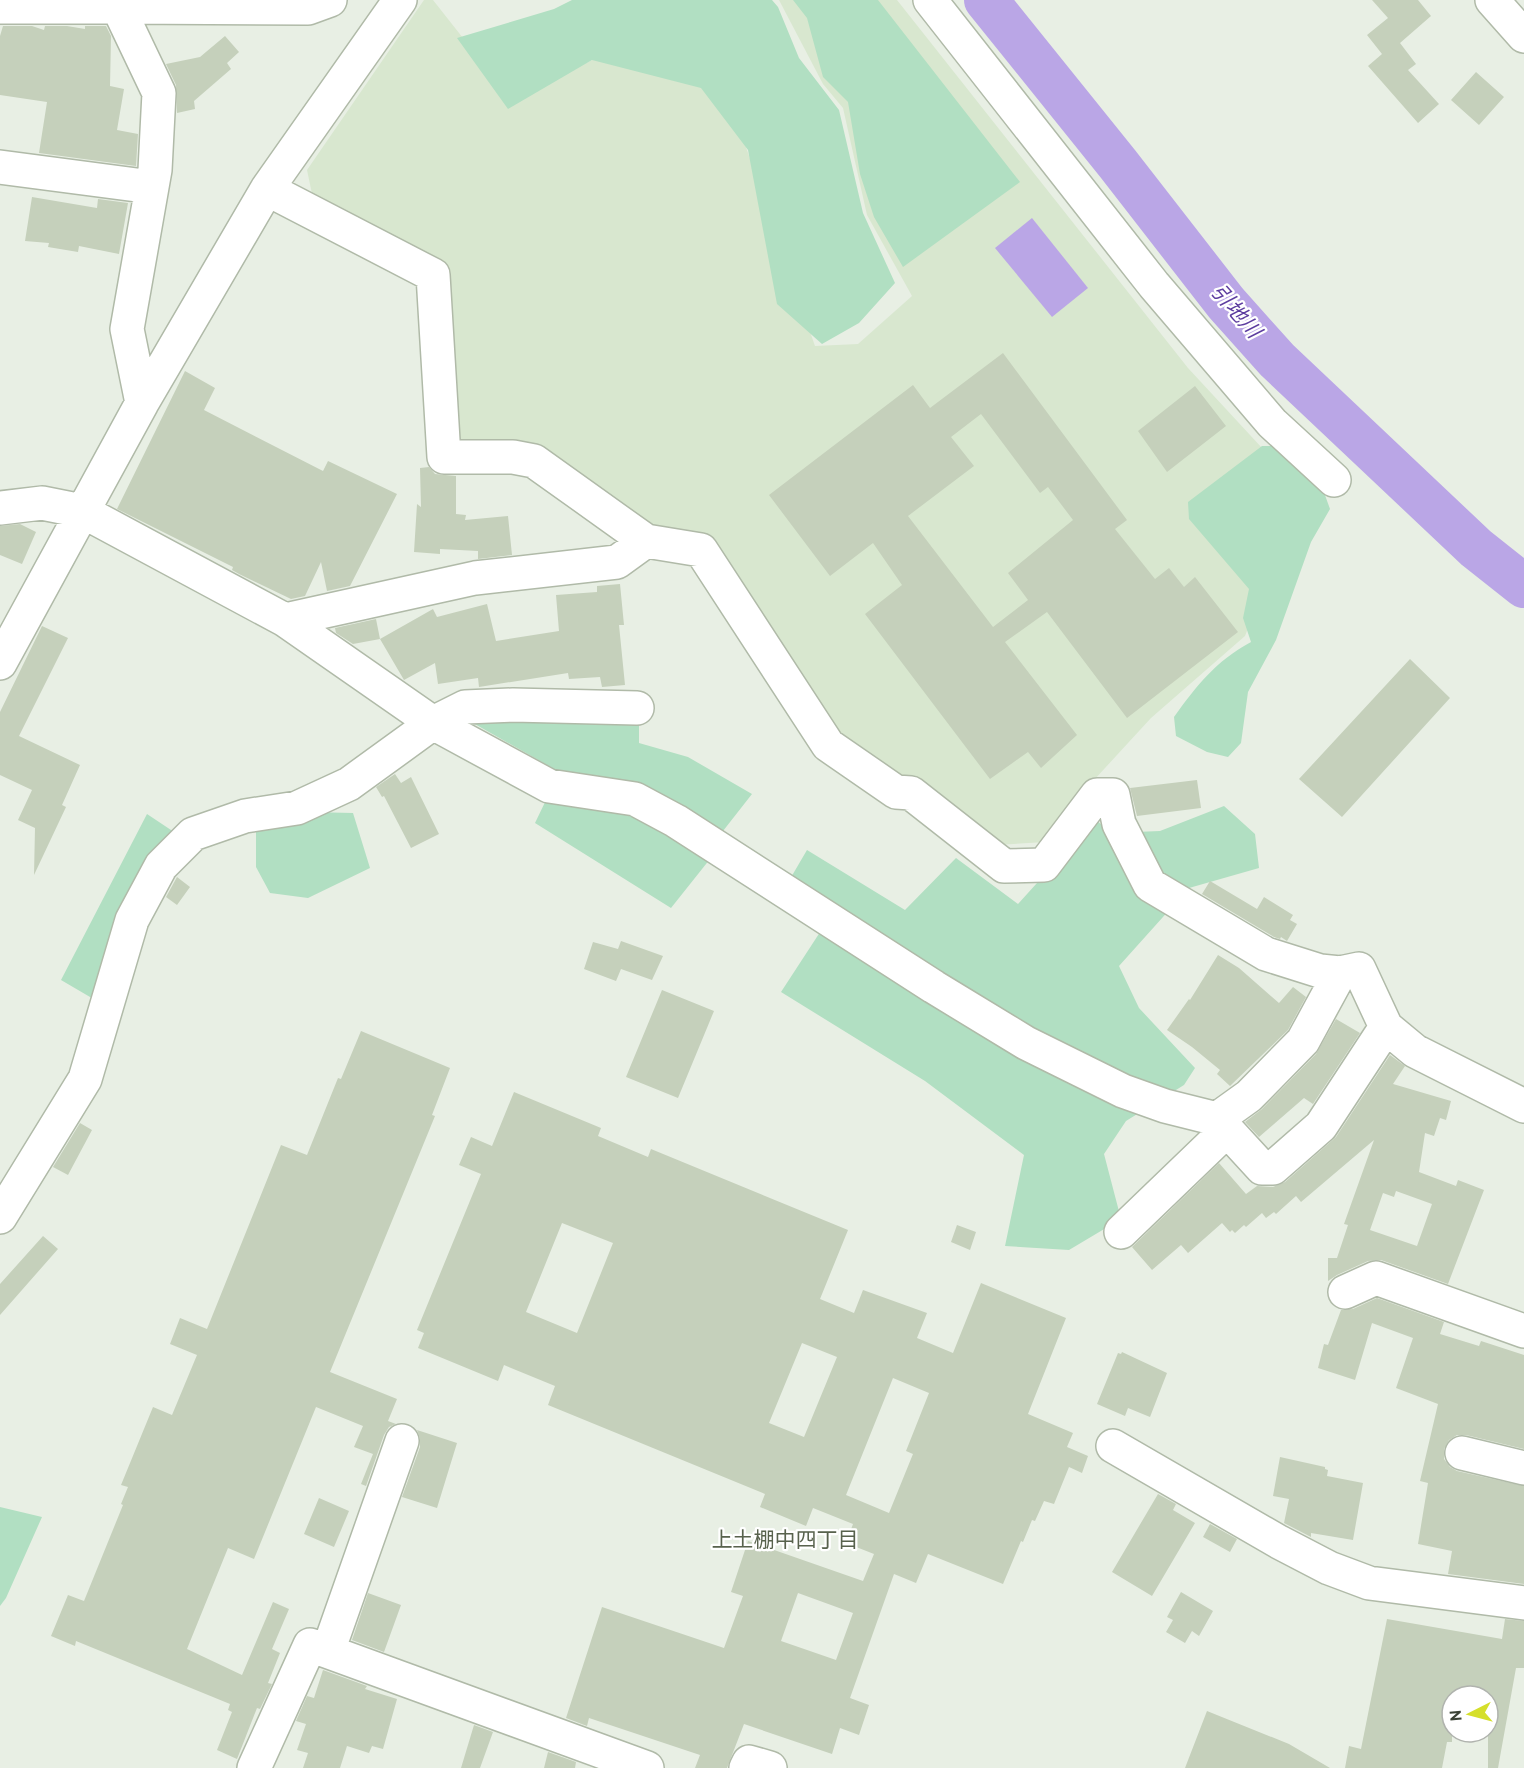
<svg xmlns="http://www.w3.org/2000/svg" width="1524" height="1768" viewBox="0 0 1524 1768" font-family="Overpass,'Noto Sans JP',sans-serif">
	<rect width="100%" height="100%" fill="#e8efe4"/>
	<!-- education -->
	<path fill="#d8e7cf" d="M 424,0 L 433,0 L 500,85 L 519,96 L 635,39 L 714,55 L 815,346 L 858,344 L 912,296 L 867,215 L 843,108 L 823,84 L 779,0 L 897,0 L 1188,368 L 1302,491 L 1245,636 L 1151,718 L 1094,780 L 1045,842 L 996,845 L 928,785 L 907,780 L 839,736 L 711,541 L 642,527 L 546,452 L 454,447 L 439,274 L 315,208 L 307,170 Z"/>
	<!-- green -->
	<path fill="#b1dfc2" d="M 572,0 L 772,0 L 778,7 L 799,58 L 839,110 L 863,213 L 895,283 L 859,323 L 822,344 L 777,304 L 748,150 L 701,88 L 592,60 L 508,109 L 457,38 L 554,9 Z
		M 793,0 L 878,0 L 1020,182 L 903,267 L 874,217 L 860,174 L 848,102 L 823,77 L 807,18 Z
		M 1262,446 L 1281,446 L 1321,484 L 1330,509 L 1311,542 L 1276,640 L 1248,692 L 1241,743 L 1228,757 L 1207,752 L 1176,736 L 1174,717 C 1198,684 1215,662 1251,642 L 1243,618 L 1249,589 L 1189,519 L 1188,502 Z
		M 639,717 L 639,743 L 688,757 L 752,794 L 723,831 L 628,783 L 556,770 L 466,719 Z
		M 548,796 L 632,810 L 710,859 L 671,908 L 535,823 Z
		M 1224,806 L 1255,834 L 1259,868 L 1189,888 L 1119,966 L 1139,1008 L 1195,1068 L 1184,1085 L 1126,1121 L 1104,1154 L 1121,1219 L 1069,1250 L 1005,1246 L 1024,1155 L 925,1081 L 781,992 L 826,923 L 783,891 L 807,850 L 905,910 L 956,858 L 1018,904 L 1095,819 L 1111,833 L 1160,831 Z
		M 310,812 L 353,813 L 370,868 L 308,898 L 270,893 L 256,867 L 256,829 Z
		M 147,814 L 180,836 L 102,1004 L 61,980 Z
		M 0,1507 L 42,1517 L 6,1598 L 0,1606 Z"/>
	<!-- water -->
	<path fill="#baa6e6" d="M 1032,218 L 1088,288 L 1052,317 L 995,248 Z"/>
	<g fill="none" stroke-linecap="round" stroke-linejoin="round">
		<!-- river -->
		<path stroke="#baa6e6" stroke-width="44" d="M 986,0 L 1118,164 L 1226,303 L 1277,360 L 1476,548 L 1524,586"/>
	</g>
	<!-- building -->
	<path fill="#c5d0bb" fill-rule="evenodd" d="M 1372,0 L 1418,0 L 1431,16 L 1400,43 L 1416,64 L 1408,70 L 1439,104 L 1418,123 L 1368,66 L 1382,54 L 1367,35 L 1388,18 Z
		M 3,26 L 32,26 L 44,30 L 45,26 L 67,26 L 85,29 L 85,26 L 106,26 L 111,36 L 110,86 L 124,89 L 117,130 L 138,134 L 136,166 L 39,153 L 47,102 L 0,95 L 0,36 Z
		M 225,36 L 239,52 L 227,63 L 231,69 L 194,101 L 195,109 L 177,113 L 176,85 L 166,64 L 200,57 Z
		M 1476,72 L 1504,97 L 1479,125 L 1451,100 Z
		M 32,197 L 97,208 L 98,199 L 128,203 L 119,254 L 79,246 L 78,252 L 48,247 L 49,243 L 25,241 Z
		M 1003,353 L 1127,520 L 1115,529 L 1155,579 L 1169,568 L 1184,587 L 1195,577 L 1238,632 L 1127,718 L 1047,612 L 1005,642 L 1077,735 L 1041,768 L 1028,752 L 990,779 L 865,614 L 902,585 L 873,543 L 830,576 L 769,495 L 913,385 L 930,408 ZM 981,414 L 1040,493 L 1048,487 L 1073,520 L 1008,573 L 1028,600 L 993,627 L 908,516 L 974,466 L 951,437 Z
		M 185,371 L 215,388 L 204,410 L 323,471 L 328,461 L 397,494 L 350,586 L 327,591 L 321,562 L 305,596 L 291,599 L 239,574 L 232,570 L 233,567 L 117,509 Z
		M 1195,386 L 1226,426 L 1167,472 L 1138,431 Z
		M 429,467 L 435,474 L 456,476 L 456,514 L 466,515 L 465,520 L 508,516 L 512,555 L 478,559 L 478,551 L 440,549 L 440,554 L 414,552 L 417,504 L 421,507 L 420,468 Z
		M 20,524 L 36,532 L 22,564 L 0,555 L 0,526 Z
		M 620,584 L 624,625 L 619,625 L 625,685 L 602,687 L 600,677 L 569,679 L 568,673 L 479,687 L 478,678 L 438,684 L 435,663 L 404,680 L 380,639 L 433,609 L 437,617 L 487,604 L 496,641 L 559,631 L 556,595 L 597,592 L 597,586 Z
		M 376,619 L 380,639 L 353,644 L 336,633 L 335,628 Z
		M 42,626 L 68,638 L 19,736 L 80,765 L 62,805 L 66,807 L 34,875 L 35,828 L 18,820 L 32,790 L 0,775 L 0,712 Z
		M 1410,659 L 1450,698 L 1342,817 L 1299,779 Z
		M 395,774 L 401,783 L 411,777 L 439,834 L 411,848 L 384,796 L 382,797 L 376,787 Z
		M 1197,780 L 1201,808 L 1137,816 L 1130,788 Z
		M 177,877 L 190,887 L 177,905 L 166,897 Z
		M 1210,881 L 1257,909 L 1264,897 L 1293,915 L 1290,920 L 1297,924 L 1287,941 L 1281,937 L 1280,939 L 1274,937 L 1202,894 Z
		M 621,941 L 663,956 L 652,980 L 621,969 L 616,981 L 584,969 L 593,942 L 618,949 Z
		M 1218,955 L 1239,968 L 1279,1003 L 1293,987 L 1306,997 L 1288,1030 L 1230,1086 L 1217,1074 L 1220,1070 L 1192,1047 L 1167,1030 L 1189,999 L 1190,1000 Z
		M 662,990 L 714,1011 L 678,1098 L 626,1077 Z
		M 1336,1019 L 1360,1033 L 1313,1104 L 1304,1098 L 1259,1137 L 1245,1122 L 1262,1109 L 1316,1054 Z
		M 361,1031 L 450,1068 L 432,1115 L 435,1116 L 330,1372 L 397,1399 L 388,1421 L 396,1424 L 389,1427 L 384,1435 L 366,1486 L 361,1484 L 373,1454 L 354,1447 L 363,1426 L 316,1407 L 254,1559 L 228,1548 L 187,1649 L 242,1675 L 273,1602 L 289,1609 L 272,1649 L 280,1653 L 268,1683 L 272,1684 L 260,1709 L 257,1708 L 237,1759 L 217,1750 L 232,1712 L 228,1710 L 230,1704 L 76,1641 L 75,1646 L 51,1636 L 68,1595 L 84,1601 L 123,1505 L 121,1504 L 128,1487 L 121,1485 L 153,1407 L 172,1415 L 197,1355 L 170,1344 L 180,1318 L 207,1329 L 281,1145 L 307,1155 L 338,1078 L 341,1079 Z
		M 1390,1055 L 1405,1066 L 1393,1084 L 1451,1101 L 1446,1120 L 1440,1118 L 1434,1136 L 1425,1133 L 1419,1172 L 1456,1186 L 1458,1180 L 1484,1190 L 1448,1284 L 1381,1260 L 1368,1261 L 1337,1275 L 1328,1281 L 1328,1258 L 1337,1258 L 1348,1225 L 1344,1224 L 1374,1140 L 1301,1202 L 1296,1196 L 1276,1214 L 1274,1212 L 1266,1218 L 1262,1213 L 1246,1227 L 1244,1225 L 1235,1233 L 1232,1230 L 1230,1232 L 1222,1223 L 1188,1253 L 1181,1245 L 1152,1270 L 1132,1247 L 1219,1163 L 1246,1194 L 1257,1186 L 1273,1187 L 1285,1182 L 1336,1137 ZM 1396,1191 L 1432,1204 L 1417,1246 L 1370,1230 L 1383,1193 L 1394,1197 Z
		M 514,1092 L 601,1128 L 598,1136 L 648,1157 L 651,1149 L 848,1230 L 820,1299 L 854,1313 L 863,1290 L 927,1313 L 917,1338 L 953,1353 L 981,1283 L 1066,1318 L 1028,1414 L 1073,1433 L 1067,1447 L 1088,1456 L 1082,1473 L 1069,1467 L 1054,1504 L 1044,1501 L 1035,1521 L 1032,1520 L 1023,1542 L 1021,1541 L 1003,1584 L 928,1554 L 916,1583 L 894,1574 L 850,1698 L 869,1705 L 859,1735 L 840,1728 L 832,1754 L 744,1724 L 727,1768 L 695,1768 L 700,1755 L 589,1718 L 587,1726 L 566,1718 L 602,1607 L 724,1648 L 743,1596 L 731,1592 L 748,1541 L 863,1581 L 874,1554 L 846,1543 L 853,1524 L 813,1508 L 806,1526 L 760,1507 L 765,1494 L 548,1405 L 555,1386 L 504,1365 L 498,1381 L 418,1348 L 424,1333 L 417,1330 L 481,1174 L 459,1165 L 471,1137 L 492,1146 ZM 562,1223 L 613,1243 L 577,1333 L 526,1312 ZM 802,1343 L 837,1357 L 804,1437 L 769,1423 ZM 893,1378 L 929,1393 L 906,1451 L 913,1454 L 889,1513 L 846,1495 ZM 798,1593 L 853,1613 L 836,1660 L 781,1641 Z
		M 80,1123 L 92,1130 L 68,1175 L 53,1167 Z
		M 957,1225 L 976,1232 L 970,1250 L 951,1242 Z
		M 43,1236 L 58,1249 L 0,1315 L 0,1284 Z
		M 1377,1298 L 1444,1322 L 1440,1334 L 1479,1346 L 1481,1341 L 1524,1355 L 1524,1449 L 1466,1435 L 1457,1435 L 1449,1440 L 1444,1449 L 1444,1459 L 1450,1467 L 1457,1471 L 1524,1486 L 1524,1584 L 1448,1574 L 1452,1551 L 1418,1544 L 1428,1483 L 1420,1481 L 1438,1404 L 1396,1388 L 1413,1338 L 1372,1323 L 1355,1380 L 1318,1368 L 1324,1344 L 1328,1345 L 1341,1310 L 1353,1309 Z
		M 1122,1352 L 1167,1373 L 1150,1417 L 1128,1408 L 1125,1416 L 1097,1404 L 1118,1353 L 1121,1354 Z
		M 417,1430 L 457,1443 L 437,1508 L 402,1497 L 420,1447 L 420,1438 Z
		M 1280,1457 L 1325,1467 L 1325,1469 L 1328,1470 L 1327,1476 L 1363,1483 L 1353,1540 L 1311,1533 L 1311,1537 L 1284,1523 L 1289,1499 L 1273,1496 Z
		M 1158,1494 L 1176,1504 L 1173,1510 L 1195,1523 L 1152,1596 L 1112,1572 Z
		M 319,1498 L 349,1511 L 334,1547 L 304,1534 Z
		M 1210,1524 L 1237,1539 L 1230,1552 L 1203,1537 Z
		M 1181,1592 L 1213,1611 L 1199,1636 L 1192,1631 L 1185,1643 L 1166,1632 L 1173,1620 L 1167,1617 Z
		M 368,1593 L 401,1605 L 384,1652 L 352,1640 Z
		M 1387,1619 L 1502,1639 L 1505,1619 L 1524,1621 L 1524,1668 L 1516,1668 L 1498,1768 L 1488,1768 L 1488,1696 L 1452,1696 L 1452,1742 L 1447,1742 L 1442,1768 L 1345,1768 L 1349,1746 L 1361,1749 Z
		M 323,1670 L 367,1686 L 365,1689 L 397,1699 L 383,1749 L 372,1746 L 369,1753 L 347,1746 L 340,1768 L 303,1768 L 308,1753 L 297,1750 L 306,1724 L 296,1721 L 307,1696 L 314,1698 Z
		M 1207,1711 L 1289,1744 L 1330,1768 L 1185,1768 Z
		M 474,1725 L 493,1732 L 480,1768 L 461,1768 Z
		M 548,1752 L 576,1762 L 575,1768 L 544,1768 Z"/>
	<g fill="none" stroke-linecap="round" stroke-linejoin="round">
		<defs>
			<path id="minor" d="M 930,0 L 1154,285 L 1272,423 L 1334,480
				M 1492,0 L 1524,36
				M 0,7 L 118,7 L 159,93 L 155,170 L 127,329 L 142,403
				M 118,7 L 308,8 L 330,0
				M 0,167 L 152,187
				M 267,189 L 433,275 L 444,457 L 513,457 L 534,461 L 646,541 L 701,550 L 828,745 L 896,792 L 911,793 L 1004,866 L 1044,865 L 1097,795 L 1113,795 L 1119,824 L 1150,885 L 1266,954 L 1320,971 L 1340,973 L 1359,969 L 1386,1027 L 1415,1051 L 1524,1106
				M 0,508 L 42,503 L 82,511 L 285,620 L 433,723 L 549,786 L 635,799 L 676,821 L 934,987 L 1026,1043 L 1123,1091 L 1165,1106 L 1217,1119 L 1262,1168 L 1273,1168 L 1321,1126 L 1386,1027
				M 285,620 L 475,578 L 617,562 L 646,541
				M 0,663 L 142,403 L 267,189 L 400,0
				M 1217,1119 L 1249,1096 L 1303,1041 L 1340,973
				M 0,1217 L 85,1079 L 132,920 L 161,866 L 193,834 L 245,816 L 297,808 L 349,784 L 433,723 L 465,707 L 513,705 L 637,708
				M 1121,1232 L 1227,1130
				M 1345,1292 L 1376,1278 L 1524,1331
				M 1113,1446 L 1279,1542 L 1329,1568 L 1369,1583 L 1524,1603
				M 1462,1453 L 1524,1468
				M 328,1651 L 402,1441
				M 254,1768 L 310,1645 L 647,1768
				M 746,1768 L 749,1762 L 770,1768"/>
		</defs>
		<!-- minor casing -->
		<use href="#minor" stroke="#b0baa8" stroke-width="36"/>
		<!-- minor -->
		<use href="#minor" stroke="#fff" stroke-width="33"/>
	</g>
	<g text-anchor="middle" dominant-baseline="central" stroke-width="4.5" stroke-linejoin="round" paint-order="stroke">
		<!-- water labels -->
		<g font-size="21" font-style="italic" fill="#5c3c9f" stroke="#fff">
			<text transform="translate(1235 312) rotate(49)">引地川</text>
		</g>
		<!-- neighbourhood labels -->
		<g font-size="21" fill="#58624d" stroke="#fff">
			<text x="785" y="1541">上土棚中四丁目</text>
		</g>
	</g>
	<!-- north arrow -->
	<g transform="translate(1470 1714) rotate(264)"><circle r="28" fill="#ffffff" stroke="#b0b3ae" stroke-width="1.5"/>
	<path d="M0-4.5L10 22L0 15L-10 22Z" fill="#d5df2b"/>
	<text y="-9" font-size="16" font-weight="bold" text-anchor="middle" fill="#3a4135">N</text>
	</g>
</svg>
